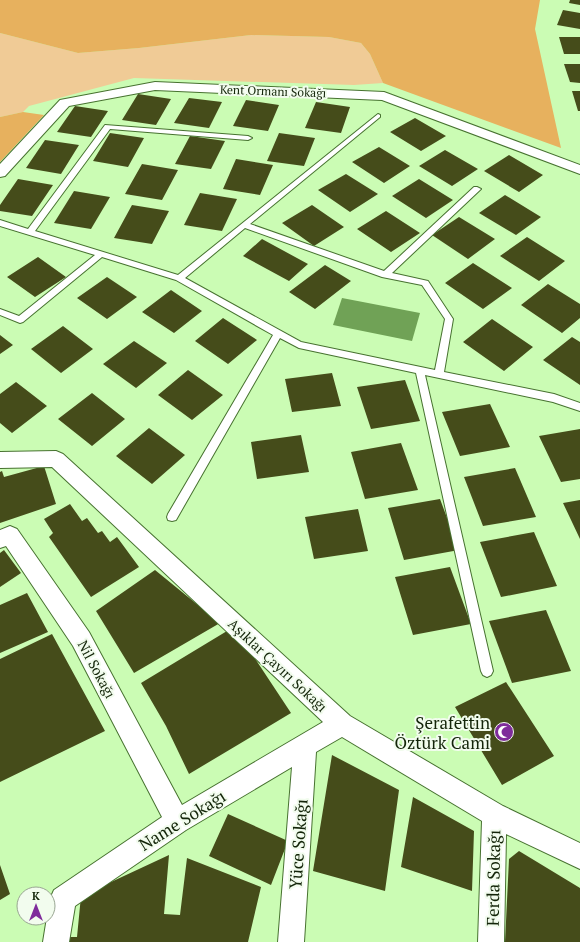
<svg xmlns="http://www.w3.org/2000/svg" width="580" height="942" viewBox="0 0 580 942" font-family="'PT Serif',serif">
	<rect width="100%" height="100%" fill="#cbfcb4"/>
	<!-- green -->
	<path fill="#f0cb96" d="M 0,33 L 78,53 L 139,48 L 251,35 L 329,37 L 361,43 L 370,54 L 383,83 L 354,85 L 134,78 L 29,106 L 23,112 L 0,117 Z"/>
	<!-- forest -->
	<path fill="#e7b15e" d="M 0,0 L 540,0 L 535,29 L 561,148 L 383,83 L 370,54 L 361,43 L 329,37 L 251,35 L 139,48 L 78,53 L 0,33 Z
		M 23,112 L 44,115 L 0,162 L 0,117 Z"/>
	<!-- water -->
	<path fill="#70a256" d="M 342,298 L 420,313 L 412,341 L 333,325 Z"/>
	<!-- building -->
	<path fill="#454c1a" d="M 570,0 L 580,0 L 580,5 L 569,3 Z
		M 563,10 L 580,13 L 580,29 L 557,25 Z
		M 559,37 L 580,37 L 580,54 L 564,54 Z
		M 564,64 L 580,64 L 580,83 L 570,82 Z
		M 572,91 L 580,91 L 580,111 L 578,111 Z
		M 138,94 L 171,99 L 156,125 L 122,120 Z
		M 189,98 L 222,102 L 209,128 L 174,123 Z
		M 246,100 L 279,105 L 268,131 L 233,126 Z
		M 316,102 L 350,107 L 341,133 L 305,128 Z
		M 75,106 L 108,111 L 91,137 L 57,132 Z
		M 415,118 L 446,136 L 421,151 L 390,132 Z
		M 110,133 L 144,138 L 128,167 L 93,161 Z
		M 279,133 L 315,138 L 304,166 L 267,161 Z
		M 190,136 L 225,141 L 211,169 L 175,164 Z
		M 45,140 L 79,145 L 61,174 L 26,168 Z
		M 379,147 L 410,166 L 384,183 L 352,162 Z
		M 445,150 L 478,169 L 452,186 L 419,166 Z
		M 509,155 L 543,175 L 519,192 L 484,171 Z
		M 236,159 L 273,165 L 260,195 L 223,189 Z
		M 142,164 L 178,170 L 162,200 L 125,194 Z
		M 346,174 L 378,194 L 350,212 L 318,190 Z
		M 18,179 L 53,185 L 32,216 L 0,211 L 0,205 Z
		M 419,179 L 453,200 L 426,218 L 392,196 Z
		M 74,191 L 110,197 L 91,229 L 54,223 Z
		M 200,193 L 237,199 L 222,231 L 184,225 Z
		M 505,195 L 541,217 L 516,235 L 479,213 Z
		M 132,205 L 169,211 L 152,244 L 114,238 Z
		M 312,205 L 344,227 L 314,246 L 282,223 Z
		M 386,211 L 420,233 L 391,252 L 357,229 Z
		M 459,217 L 495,239 L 468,259 L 432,235 Z
		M 527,237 L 565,261 L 539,281 L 500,256 Z
		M 262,239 L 308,264 L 289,281 L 243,256 Z
		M 38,257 L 66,277 L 35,297 L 7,277 Z
		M 473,263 L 512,288 L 483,309 L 445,283 Z
		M 325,265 L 351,281 L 315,309 L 289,292 Z
		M 107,277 L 137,297 L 107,319 L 77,298 Z
		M 548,284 L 580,304 L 580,318 L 562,333 L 521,305 Z
		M 171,290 L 202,311 L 174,333 L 142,312 Z
		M 223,318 L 257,340 L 228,364 L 195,341 Z
		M 492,319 L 533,347 L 504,371 L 463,342 Z
		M 63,326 L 93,349 L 61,373 L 31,349 Z
		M 0,335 L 13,345 L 0,354 Z
		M 572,337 L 580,342 L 580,385 L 543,360 Z
		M 134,341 L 167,363 L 136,388 L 103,364 Z
		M 188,370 L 223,395 L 192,420 L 158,395 Z
		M 332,373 L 341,406 L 292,412 L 285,379 Z
		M 405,380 L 420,421 L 371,429 L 357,387 Z
		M 16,382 L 47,406 L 12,433 L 0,423 L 0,394 Z
		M 92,393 L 125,419 L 92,446 L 58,419 Z
		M 490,404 L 510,447 L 460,456 L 442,412 Z
		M 149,428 L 185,455 L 152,484 L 116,456 Z
		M 580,429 L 580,479 L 561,482 L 539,436 Z
		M 301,435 L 309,472 L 257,479 L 251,442 Z
		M 401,443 L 418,490 L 365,499 L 351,452 Z
		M 44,466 L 56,504 L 0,523 L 0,472 L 2,471 L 4,477 Z
		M 515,468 L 536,517 L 483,526 L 464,477 Z
		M 440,499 L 459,550 L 404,560 L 388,508 Z
		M 580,500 L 580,539 L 563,503 Z
		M 70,504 L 82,521 L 87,518 L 98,533 L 102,531 L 110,542 L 117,537 L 139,567 L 91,597 L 49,537 L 53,533 L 44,519 Z
		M 358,509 L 368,551 L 314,559 L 305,517 Z
		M 534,532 L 557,586 L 501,597 L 480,542 Z
		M 4,550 L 21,573 L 0,587 L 0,553 Z
		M 450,567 L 471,624 L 413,635 L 395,577 Z
		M 155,570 L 220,623 L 134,673 L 96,611 Z
		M 27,593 L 48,632 L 0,653 L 0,605 Z
		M 546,610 L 571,671 L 512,683 L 489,621 Z
		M 227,631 L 246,645 L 291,713 L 189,774 L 166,726 L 141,683 Z
		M 52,634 L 105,731 L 0,782 L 0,659 Z
		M 506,682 L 554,756 L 502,785 L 455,707 Z
		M 332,755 L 399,790 L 385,891 L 313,871 Z
		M 413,797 L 474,831 L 472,891 L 401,867 Z
		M 228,814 L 288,841 L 271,885 L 209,856 Z
		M 519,851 L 580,888 L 580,942 L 505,942 L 509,859 Z
		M 169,855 L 164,914 L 180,915 L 187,858 L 261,887 L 248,942 L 65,942 L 66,937 L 77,937 L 81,896 Z
		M 0,865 L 10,894 L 0,900 Z"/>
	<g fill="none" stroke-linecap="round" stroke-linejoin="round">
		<defs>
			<path id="lane" d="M 378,114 L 380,115 L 380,117 L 250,224 L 384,271 L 474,187 L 477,187 L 481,189 L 392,273 L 428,281 L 453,319 L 444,372 L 554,394 L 580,403 L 580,411 L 553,402 L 425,375 L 493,671 L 491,675 L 487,677 L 483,675 L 481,671 L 416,373 L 299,348 L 280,338 L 176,520 L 172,521 L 168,520 L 167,517 L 168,514 L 273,335 L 176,280 L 102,257 L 23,322 L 20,323 L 0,315 L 0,309 L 19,316 L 95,255 L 0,226 L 0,220 L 28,229 L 105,125 L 248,136 L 252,138 L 248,140 L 110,129 L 35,231 L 178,275 ZM 245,228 L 382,277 L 422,285 L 445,319 L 435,370 L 301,342 L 185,278 Z"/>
			<path id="street" d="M 155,82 L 384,92 L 580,165 L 580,174 L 382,100 L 155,90 L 69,106 L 5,176 L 0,177 L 0,164 L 60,100 Z
				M 56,451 L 63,454 L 350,716 L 503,806 L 580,843 L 580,869 L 506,834 L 504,942 L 478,942 L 482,821 L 342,737 L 316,752 L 304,942 L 278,942 L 292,767 L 186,830 L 75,906 L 69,942 L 43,942 L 50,899 L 54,890 L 162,817 L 73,646 L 6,546 L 0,548 L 0,530 L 10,526 L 17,529 L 89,632 L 182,805 L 323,722 L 52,467 L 0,468 L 0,452 Z"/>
		</defs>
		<!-- lane casing -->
		<use href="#lane" stroke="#477230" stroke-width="2"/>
		<!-- street casing -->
		<use href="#street" stroke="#477230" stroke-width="2"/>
		<!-- lane -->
		<use href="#lane" fill="#fff" fill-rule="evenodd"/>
		<!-- street -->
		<use href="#street" fill="#fff" fill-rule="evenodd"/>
	</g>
	<!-- icons -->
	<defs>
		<symbol id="mosque-disc" viewBox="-11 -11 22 22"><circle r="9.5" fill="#7f2c9b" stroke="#f2fcee"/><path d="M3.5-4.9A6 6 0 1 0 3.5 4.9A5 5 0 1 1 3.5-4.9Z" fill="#fff"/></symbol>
	</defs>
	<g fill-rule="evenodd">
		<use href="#mosque-disc" x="493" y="721" width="22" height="22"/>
	</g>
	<g text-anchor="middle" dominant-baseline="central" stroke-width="4" stroke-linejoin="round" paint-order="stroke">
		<!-- far-street labels -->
		<g font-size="12" fill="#132509" stroke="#f2fcee">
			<text transform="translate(273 91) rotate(2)">Kent Ormanı Sokağı</text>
		</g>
		<!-- street labels -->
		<g font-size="14" fill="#132509" stroke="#f2fcee">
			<text transform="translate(278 665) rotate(43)">Aşıklar Çayırı Sokağı</text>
			<text transform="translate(97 669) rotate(62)">Nil Sokağı</text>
		</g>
		<!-- near-poi labels -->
		<g font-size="17" fill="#132509" stroke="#f2fcee" text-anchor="end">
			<text x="490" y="722">Şerafettin<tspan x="490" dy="20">Öztürk Cami</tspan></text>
		</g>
		<!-- near-street labels -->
		<g font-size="17" fill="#132509" stroke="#f2fcee">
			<text transform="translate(182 820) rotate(-32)">Name Sokağı</text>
			<text transform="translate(298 844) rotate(-86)">Yüce Sokağı</text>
			<text transform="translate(493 878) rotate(-89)">Ferda Sokağı</text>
		</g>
	</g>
	<!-- north arrow -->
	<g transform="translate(36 906)"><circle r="19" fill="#f2fcee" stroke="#99a692"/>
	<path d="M0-3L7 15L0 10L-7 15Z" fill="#7f2c9b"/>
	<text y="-6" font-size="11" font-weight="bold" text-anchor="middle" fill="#132509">K</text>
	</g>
</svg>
